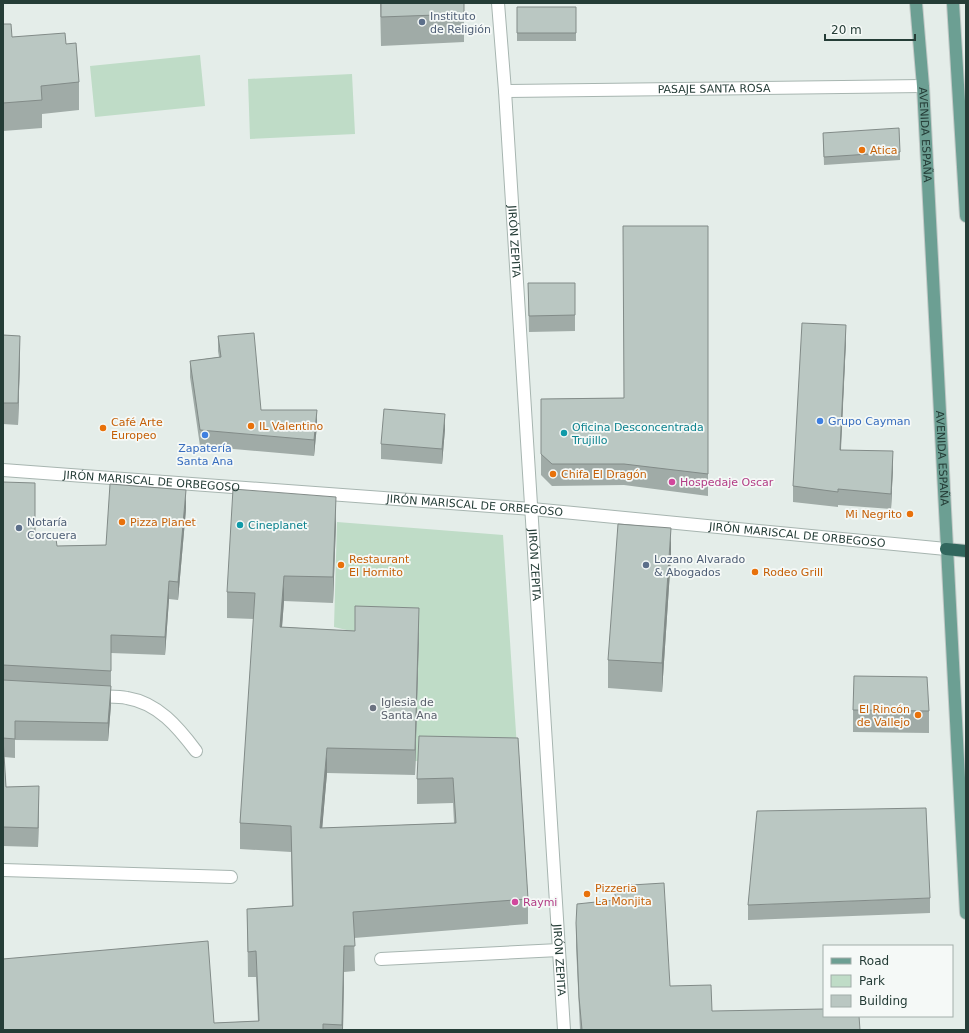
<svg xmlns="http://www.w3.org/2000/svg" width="969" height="1033" viewBox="0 0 969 1033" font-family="'DejaVu Sans',sans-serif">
	<rect width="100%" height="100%" fill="#e4ede9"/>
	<!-- green -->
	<path fill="#bfdcc7" d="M 200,55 L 205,106 L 95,117 L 90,66 Z
		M 352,74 L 355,134 L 250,139 L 248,79 Z
		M 337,522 L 503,535 L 518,763 L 415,761 L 419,633 L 355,632 L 334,627 Z"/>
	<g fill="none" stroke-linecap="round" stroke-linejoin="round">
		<defs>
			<g id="minor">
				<path id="s1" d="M 498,3 L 505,91 L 564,1030"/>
				<path id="s2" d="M 505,91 L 923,86"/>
				<path id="s3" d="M 3,470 L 532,509 L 946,549"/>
				<path d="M 96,696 C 106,697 117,696 127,698 C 158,703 178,727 196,751"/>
				<path d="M 3,870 L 231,877"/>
				<path d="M 381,959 L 559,950"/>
			</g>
			<g id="major">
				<path id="s4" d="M 916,3 L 923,86 L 966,913"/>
				<path d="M 953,3 L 966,216"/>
			</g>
			<path id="highway" d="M 946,549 L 966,551"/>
		</defs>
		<!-- minor casing -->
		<use href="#minor" stroke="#a7b5b0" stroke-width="14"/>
		<!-- major casing -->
		<use href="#major" stroke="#c2c9c7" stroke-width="14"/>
		<!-- highway casing -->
		<use href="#highway" stroke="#c2c9c7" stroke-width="14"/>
		<!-- minor -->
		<use href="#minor" stroke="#fff" stroke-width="12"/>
		<!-- major -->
		<use href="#major" stroke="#6c9f93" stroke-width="12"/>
		<!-- highway -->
		<use href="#highway" stroke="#32675e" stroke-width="12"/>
	</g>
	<!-- wall -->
	<path fill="#a0aba7" d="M 380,3 L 464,3 L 464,42 L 381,46 Z
		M 517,7 L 576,7 L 576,41 L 517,41 Z
		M 3,24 L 12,37 L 66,44 L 79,82 L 79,110 L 42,114 L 42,128 L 3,131 Z
		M 823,133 L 900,152 L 900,160 L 824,165 Z
		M 708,226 L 708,496 L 624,485 L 552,486 L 541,475 L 541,399 L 624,398 Z
		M 528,283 L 575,283 L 575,331 L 529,332 Z
		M 3,335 L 20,357 L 18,425 L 3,424 Z
		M 218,336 L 261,410 L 317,425 L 314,456 L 200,446 L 190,377 L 190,361 L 219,357 L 218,351 Z
		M 846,340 L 841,450 L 893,466 L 891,509 L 838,505 L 838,507 L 793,502 L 793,486 Z
		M 445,429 L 442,464 L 381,459 L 381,444 Z
		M 3,482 L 35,537 L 57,546 L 106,545 L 186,509 L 178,600 L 169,599 L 165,655 L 111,653 L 111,705 L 108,741 L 15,740 L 15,758 L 4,757 L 6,787 L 39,804 L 38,847 L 3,846 Z
		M 336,523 L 333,603 L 284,601 L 282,627 L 355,631 L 419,633 L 415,775 L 327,773 L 322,828 L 454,823 L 453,803 L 417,804 L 417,779 L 518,738 L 528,899 L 528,924 L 354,938 L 355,971 L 344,972 L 343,1030 L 3,1030 L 214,1023 L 258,1021 L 256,977 L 248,977 L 247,909 L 292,906 L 291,852 L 240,849 L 240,823 L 254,619 L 227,618 L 227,592 Z
		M 671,556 L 662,692 L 608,688 L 608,660 Z
		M 853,710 L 929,711 L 929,733 L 853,732 Z
		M 930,898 L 930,913 L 748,920 L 748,905 Z
		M 576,923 L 670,986 L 712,1011 L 860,1030 L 580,1030 L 576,946 Z"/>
	<!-- shaded-wall -->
	<path fill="#828b88" d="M 846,325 L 846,340 L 840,465 L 840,450 Z
		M 20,336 L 20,357 L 18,425 L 18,403 Z
		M 317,410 L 317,425 L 314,456 L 314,440 Z
		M 445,414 L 445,429 L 442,464 L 442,449 Z
		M 893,451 L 893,466 L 891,509 L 891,494 Z
		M 186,490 L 186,509 L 178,600 L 178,582 Z
		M 336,497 L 336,523 L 333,603 L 333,577 Z
		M 671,528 L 671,556 L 662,692 L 662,663 Z
		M 284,576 L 284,601 L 280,652 L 280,627 Z
		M 169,581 L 169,599 L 165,655 L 165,637 Z
		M 419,608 L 419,633 L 415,775 L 415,750 Z
		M 111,686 L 111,705 L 108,741 L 108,723 Z
		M 327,748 L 327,773 L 320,854 L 320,828 Z
		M 39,786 L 39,804 L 38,847 L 38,828 Z
		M 344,946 L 344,972 L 343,1030 L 342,1030 Z"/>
	<!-- building -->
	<path fill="#bac7c2" stroke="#828b88" d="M 381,3 L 464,3 L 464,14 L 381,17 Z
		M 517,7 L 576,7 L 576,33 L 517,33 Z
		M 3,24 L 11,24 L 12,37 L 65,33 L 66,44 L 76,43 L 79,82 L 41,86 L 42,100 L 3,103 Z
		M 899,128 L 900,152 L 824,157 L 823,133 Z
		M 623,226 L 708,226 L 708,474 L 624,464 L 552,464 L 541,454 L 541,399 L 624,398 Z
		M 528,283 L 575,283 L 575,315 L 529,316 Z
		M 802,323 L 846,325 L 840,450 L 893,451 L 891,494 L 838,489 L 838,492 L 793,486 Z
		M 254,333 L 261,410 L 317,410 L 314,440 L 200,430 L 190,361 L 221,357 L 218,336 Z
		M 3,335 L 20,336 L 18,403 L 3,403 Z
		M 384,409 L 445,414 L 442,449 L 381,444 Z
		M 3,482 L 35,483 L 35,537 L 56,539 L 57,546 L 106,545 L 110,484 L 186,490 L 178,582 L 169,581 L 165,637 L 111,635 L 111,671 L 3,665 Z
		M 233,489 L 336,497 L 333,577 L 284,576 L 280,627 L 355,631 L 355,606 L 419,608 L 415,750 L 327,748 L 320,828 L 456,823 L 453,778 L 417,779 L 419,736 L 518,738 L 528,899 L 353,912 L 355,946 L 344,946 L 342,1025 L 323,1024 L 323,1030 L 3,1030 L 3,959 L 208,941 L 214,1023 L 259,1021 L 256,951 L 248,952 L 247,909 L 293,906 L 291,826 L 240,823 L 255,593 L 227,592 Z
		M 618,524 L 671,528 L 662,663 L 608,660 Z
		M 854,676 L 927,677 L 929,711 L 853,710 Z
		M 3,680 L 111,686 L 108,723 L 15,721 L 15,739 L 3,738 L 6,787 L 39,786 L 38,828 L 3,827 Z
		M 926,808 L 930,898 L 748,905 L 757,811 Z
		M 664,883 L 670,986 L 711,985 L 712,1011 L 824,1009 L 824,1016 L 859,1016 L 860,1030 L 582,1030 L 579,997 L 576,923 L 577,904 L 615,900 L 615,886 Z"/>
	<!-- markers -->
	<g fill="#5c6f8a" stroke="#f5f9f7" stroke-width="1.5">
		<circle cx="422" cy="22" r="4"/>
		<circle cx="19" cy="528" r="4"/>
		<circle cx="646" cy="565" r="4"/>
	</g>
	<g fill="#e8710a" stroke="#f5f9f7" stroke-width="1.5">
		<circle cx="862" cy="150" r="4"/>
		<circle cx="251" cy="426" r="4"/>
		<circle cx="103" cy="428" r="4"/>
		<circle cx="553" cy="474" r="4"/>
		<circle cx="910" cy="514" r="4"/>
		<circle cx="122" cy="522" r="4"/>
		<circle cx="341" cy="565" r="4"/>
		<circle cx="755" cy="572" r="4"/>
		<circle cx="918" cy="715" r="4"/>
		<circle cx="587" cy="894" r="4"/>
	</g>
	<g fill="#3f7fe0" stroke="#f5f9f7" stroke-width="1.5">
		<circle cx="820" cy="421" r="4"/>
		<circle cx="205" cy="435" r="4"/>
	</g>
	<g fill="#0f9aa8" stroke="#f5f9f7" stroke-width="1.5">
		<circle cx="564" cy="433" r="4"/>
		<circle cx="240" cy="525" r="4"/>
	</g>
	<g fill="#d1479c" stroke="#f5f9f7" stroke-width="1.5">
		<circle cx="672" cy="482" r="4"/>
		<circle cx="515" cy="902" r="4"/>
	</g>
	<circle fill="#6b7280" stroke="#f5f9f7" stroke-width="1.5" cx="373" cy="708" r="4"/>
	<g text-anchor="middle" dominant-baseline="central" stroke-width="3.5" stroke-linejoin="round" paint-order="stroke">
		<!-- service labels -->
		<g font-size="11" fill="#4e5e75" stroke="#f5f9f7" text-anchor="start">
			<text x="430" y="16">Instituto<tspan x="430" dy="13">de Religión</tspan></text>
			<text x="27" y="522">Notaría<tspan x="27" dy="13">Corcuera</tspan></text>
			<text x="654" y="559">Lozano Alvarado<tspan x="654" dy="13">&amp; Abogados</tspan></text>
		</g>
		<!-- street labels -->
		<g font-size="11" fill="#253d37" stroke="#f5f9f7">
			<text stroke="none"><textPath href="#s2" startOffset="209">PASAJE SANTA ROSA</textPath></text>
			<text stroke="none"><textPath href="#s4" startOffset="132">AVENIDA ESPAÑA</textPath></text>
			<text stroke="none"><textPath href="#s1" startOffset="239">JIRÓN ZEPITA</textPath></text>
			<text stroke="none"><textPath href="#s4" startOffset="456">AVENIDA ESPAÑA</textPath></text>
			<text stroke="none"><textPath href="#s3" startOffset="149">JIRÓN MARISCAL DE ORBEGOSO</textPath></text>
			<text stroke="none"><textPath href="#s3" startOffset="473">JIRÓN MARISCAL DE ORBEGOSO</textPath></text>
			<text stroke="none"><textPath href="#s3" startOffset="797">JIRÓN MARISCAL DE ORBEGOSO</textPath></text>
			<text stroke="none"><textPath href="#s1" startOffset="563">JIRÓN ZEPITA</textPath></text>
			<text stroke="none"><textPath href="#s1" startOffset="959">JIRÓN ZEPITA</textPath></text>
		</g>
		<!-- food labels -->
		<g font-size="11" fill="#c56008" stroke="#f5f9f7" text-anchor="start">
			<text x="870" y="150">Atica</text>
			<text x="111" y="422">Café Arte<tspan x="111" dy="13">Europeo</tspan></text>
			<text x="259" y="426">IL Valentino</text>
			<text x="561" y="474">Chifa El Dragón</text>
			<text x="902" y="514" text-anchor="end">Mi Negrito</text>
			<text x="130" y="522">Pizza Planet</text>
			<text x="349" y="559">Restaurant<tspan x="349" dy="13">El Hornito</tspan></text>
			<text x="763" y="572">Rodeo Grill</text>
			<text x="910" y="709" text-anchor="end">El Rincón<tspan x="910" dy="13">de Vallejo</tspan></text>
			<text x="595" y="888">Pizzeria<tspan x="595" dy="13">La Monjita</tspan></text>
		</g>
		<!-- shop labels -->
		<g font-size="11" fill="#366cbe" stroke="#f5f9f7" text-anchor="start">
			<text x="828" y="421">Grupo Cayman</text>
			<text x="205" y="448" text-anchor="middle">Zapatería<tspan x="205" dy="13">Santa Ana</tspan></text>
		</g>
		<!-- culture labels -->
		<g font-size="11" fill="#0d838f" stroke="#f5f9f7" text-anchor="start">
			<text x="572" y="427">Oficina Desconcentrada<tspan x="572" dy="13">Trujillo</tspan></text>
			<text x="248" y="525">Cineplanet</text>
		</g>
		<!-- hotel labels -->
		<g font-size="11" fill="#b23c85" stroke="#f5f9f7" text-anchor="start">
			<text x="680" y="482">Hospedaje Oscar</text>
			<text x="523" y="902">Raymi</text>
		</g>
		<!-- worship labels -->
		<g font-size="11" fill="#5b616d" stroke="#f5f9f7" text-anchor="start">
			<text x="381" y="702">Iglesia de<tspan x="381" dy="13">Santa Ana</tspan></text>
		</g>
	</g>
	<!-- border -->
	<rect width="969" height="1033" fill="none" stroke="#253d37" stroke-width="8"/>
	<!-- legend -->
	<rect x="823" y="945" width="130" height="72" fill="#f5f9f7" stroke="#a2aeaa"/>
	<rect x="831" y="958" width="20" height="6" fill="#6c9f93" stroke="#a2aeaa"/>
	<text x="859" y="965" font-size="12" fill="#253d37">Road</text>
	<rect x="831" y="975" width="20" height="12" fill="#bfdcc7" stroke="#a2aeaa"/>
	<text x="859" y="985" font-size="12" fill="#253d37">Park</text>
	<rect x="831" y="995" width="20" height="12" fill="#bac7c2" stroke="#a2aeaa"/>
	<text x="859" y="1005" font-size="12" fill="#253d37">Building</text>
	<!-- scale -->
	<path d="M825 34v6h90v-6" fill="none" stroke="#253d37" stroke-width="2"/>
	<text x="831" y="34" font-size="12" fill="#253d37" stroke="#f5f9f7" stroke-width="3" paint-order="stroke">20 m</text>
</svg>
